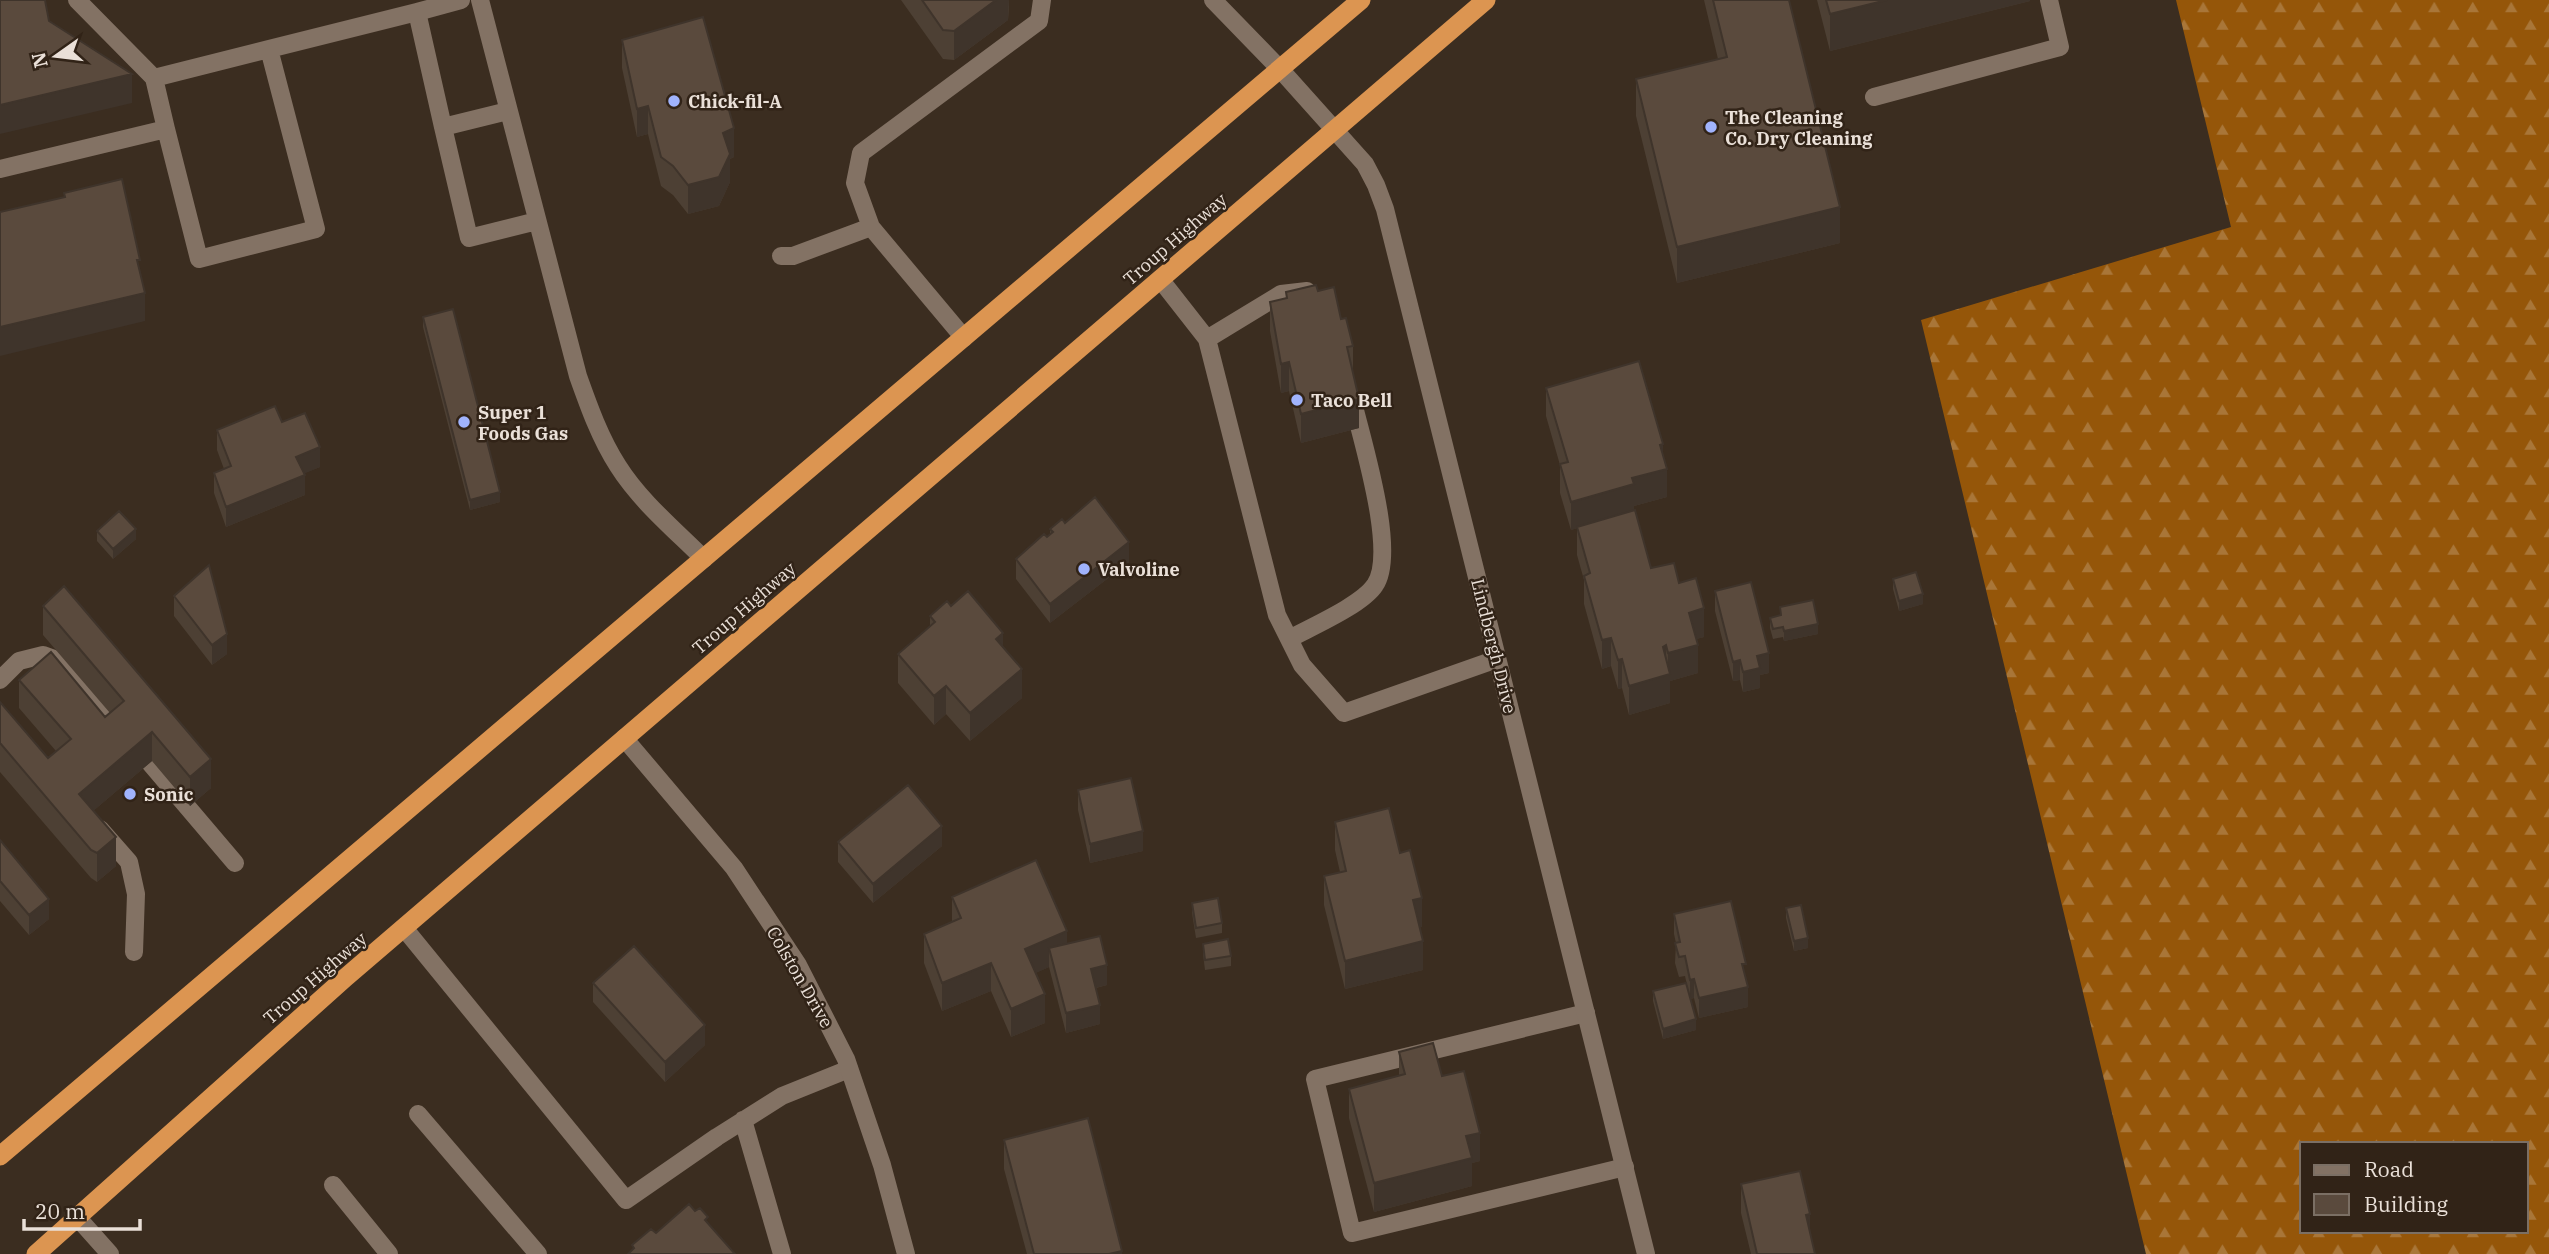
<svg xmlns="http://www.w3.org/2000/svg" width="2549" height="1254" viewBox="0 0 2549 1254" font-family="'IBM Plex Serif',serif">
	<defs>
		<pattern id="forest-firs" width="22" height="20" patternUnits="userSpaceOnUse" patternTransform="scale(1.75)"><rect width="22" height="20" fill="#955609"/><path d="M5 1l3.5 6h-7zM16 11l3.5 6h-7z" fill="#a97638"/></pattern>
	</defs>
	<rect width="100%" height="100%" fill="#3b2d20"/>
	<!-- forest -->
	<path fill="url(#forest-firs)" fill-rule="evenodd" d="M 2176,0 L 2549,0 L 2549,1254 L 2146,1254 L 1921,320 L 2231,227 ZM 2302,1144 L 2526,1144 L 2526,1231 L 2302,1231 Z"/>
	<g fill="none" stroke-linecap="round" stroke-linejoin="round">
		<!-- service -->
		<path stroke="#837264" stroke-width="18" d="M 480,0 L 578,376 C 589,407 600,438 618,466 C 640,501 675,530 704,559
			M 1213,0 L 1280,69
			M 417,12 L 461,0
			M 269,49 L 417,12 L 443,127
			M 154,78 L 166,129
			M 1874,97 L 2060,47 L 2049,0
			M 508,111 L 443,127 L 469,238 L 537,221
			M 0,169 L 166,129 L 199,259 L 316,229 L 269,49 L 154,78 L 77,0
			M 871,227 L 855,183 L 861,153 L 1039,21 L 1042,0
			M 781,256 L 793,256 L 871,227 L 964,338
			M 1160,279 L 1207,339 L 1277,615 L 1302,665 L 1344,713 L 1497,659
			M 1207,339 L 1281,294 L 1307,291
			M 1289,639 C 1311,627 1362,605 1375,585 C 1397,553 1363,444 1354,406
			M 0,680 L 19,661 L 43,655 L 65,663 L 235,863
			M 100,829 L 129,862 L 136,894 L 134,952
			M 404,928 L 626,1200 L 717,1137 L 782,1096 L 849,1069
			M 1586,1013 L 1315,1079 L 1352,1233 L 1625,1167
			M 418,1114 L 538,1254
			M 743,1120 L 782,1254
			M 333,1185 L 389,1254
			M 77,1217 L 110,1254"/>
		<!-- minor -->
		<path stroke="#837264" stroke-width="18" d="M 1280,69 L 1365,164 L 1376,185 L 1385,209 L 1646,1254
			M 624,738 L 734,868 L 798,965 L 846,1059 L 882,1165 L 906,1254"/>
		<!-- trunk -->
		<path stroke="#dc9551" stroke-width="19" d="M 0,1156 L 1361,0
			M 36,1254 L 345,978 L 1486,0"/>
	</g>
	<!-- wall -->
	<path fill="#4d4034" d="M 901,0 L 1009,0 L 1009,8 L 1008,20 L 954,60 L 943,59 Z
		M 1704,0 L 1789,0 L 1840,243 L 1677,283 L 1636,116 L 1636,79 L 1718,59 Z
		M 1817,0 L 2030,0 L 2030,1 L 1830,51 Z
		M 622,40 L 734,157 L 730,159 L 730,182 L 719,206 L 688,214 L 673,195 L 661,186 L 648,134 L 637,137 L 622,68 Z
		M 1318,291 L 1341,319 L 1353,346 L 1353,371 L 1359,428 L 1301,443 L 1289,391 L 1281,393 L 1270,331 L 1270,302 L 1286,299 L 1286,292 Z
		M 423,317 L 500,502 L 470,510 L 423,327 Z
		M 1546,388 L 1663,455 L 1667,497 L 1634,506 L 1634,510 L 1651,568 L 1679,583 L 1704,637 L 1696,639 L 1698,673 L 1670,681 L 1670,703 L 1629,715 L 1622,688 L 1618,689 L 1611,666 L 1602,669 L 1584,604 L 1584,580 L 1577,555 L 1577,528 L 1571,530 L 1560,493 L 1560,465 L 1546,416 Z
		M 282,422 L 320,467 L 304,473 L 305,495 L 226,527 L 214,493 L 214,473 L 224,469 L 217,450 L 217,430 Z
		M 1065,523 L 1129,562 L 1050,623 L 1016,579 L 1016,559 L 1050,535 L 1050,529 Z
		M 97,531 L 136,539 L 113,559 L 97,541 Z
		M 1893,579 L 1923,604 L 1899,611 L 1893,589 Z
		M 1715,591 L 1769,673 L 1760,675 L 1760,688 L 1743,692 L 1740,680 L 1733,681 L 1715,611 Z
		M 174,596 L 227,654 L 212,665 L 174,616 Z
		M 43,606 L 211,788 L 190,806 L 152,761 L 93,811 L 116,866 L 97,882 L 91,878 L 0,772 L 0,702 L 48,758 L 56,751 L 19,708 L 19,680 L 105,717 L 110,713 L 43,635 Z
		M 951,606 L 1003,648 L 1022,698 L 970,741 L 946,714 L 934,725 L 898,683 L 898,654 L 930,626 L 930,616 Z
		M 1780,607 L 1818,634 L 1784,641 L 1783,637 L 1773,639 L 1770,628 L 1770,618 L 1780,615 Z
		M 1078,790 L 1143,851 L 1090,863 L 1078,810 Z
		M 1335,822 L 1400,853 L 1422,927 L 1419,927 L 1423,970 L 1345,989 L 1324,905 L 1324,876 L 1340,872 L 1335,850 Z
		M 0,840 L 49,919 L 29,935 L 0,901 Z
		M 838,842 L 942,846 L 873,903 L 838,862 Z
		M 952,897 L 1067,944 L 1107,985 L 1096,988 L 1100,1024 L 1066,1033 L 1049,967 L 1035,973 L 1045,1023 L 1011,1037 L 991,991 L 942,1011 L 924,963 L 924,934 L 952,922 Z
		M 1192,903 L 1222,923 L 1222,933 L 1196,938 L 1192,913 Z
		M 1786,908 L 1808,948 L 1794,951 L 1786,918 Z
		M 1674,914 L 1746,977 L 1748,1007 L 1699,1018 L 1694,998 L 1690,999 L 1685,976 L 1679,977 L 1675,963 L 1676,943 L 1674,934 Z
		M 1203,944 L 1231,956 L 1231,966 L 1205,970 L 1203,954 Z
		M 593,983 L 705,1045 L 665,1082 L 593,1002 Z
		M 1653,991 L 1696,1030 L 1663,1039 L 1653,1001 Z
		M 1399,1052 L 1442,1076 L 1480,1161 L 1472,1163 L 1472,1186 L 1374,1212 L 1349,1118 L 1349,1089 L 1399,1076 Z
		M 1004,1140 L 1122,1254 L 1027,1254 L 1004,1169 Z
		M 1741,1184 L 1810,1231 L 1815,1254 L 1751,1254 L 1741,1213 Z"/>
	<!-- shaded-wall -->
	<path fill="#3f342b" d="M 996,0 L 1009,0 L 1008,20 L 954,60 L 954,31 Z
		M 1887,0 L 2030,0 L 2030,1 L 1830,51 L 1830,14 Z
		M 132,74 L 132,103 L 0,134 L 0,105 Z
		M 648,106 L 648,134 L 637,137 L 637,109 Z
		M 734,128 L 734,157 L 730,159 L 730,182 L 719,206 L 688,214 L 688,185 L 723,133 Z
		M 1840,207 L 1840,243 L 1677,283 L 1677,247 Z
		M 145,293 L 145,321 L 0,356 L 0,327 Z
		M 1289,362 L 1289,391 L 1281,393 L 1281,364 Z
		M 1359,399 L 1359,428 L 1301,443 L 1301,414 Z
		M 1663,444 L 1663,470 L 1667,469 L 1667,497 L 1634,506 L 1634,512 L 1571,530 L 1571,502 L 1632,478 L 1660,445 Z
		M 320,447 L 320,467 L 296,477 L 296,457 Z
		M 305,475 L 305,495 L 226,527 L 226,507 Z
		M 500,492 L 500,502 L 470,510 L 470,500 Z
		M 136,529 L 136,539 L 113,559 L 113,549 Z
		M 1129,542 L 1129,562 L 1050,623 L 1050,604 Z
		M 1923,594 L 1923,604 L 1899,611 L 1899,601 Z
		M 1704,608 L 1704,637 L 1689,641 L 1689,613 Z
		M 1818,624 L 1818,634 L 1784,641 L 1784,631 Z
		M 1003,633 L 1003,662 L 996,639 Z
		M 227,634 L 227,654 L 212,665 L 212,645 Z
		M 1611,638 L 1611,666 L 1602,669 L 1602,640 Z
		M 1666,645 L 1666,674 L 1663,647 Z
		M 1698,645 L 1698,673 L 1670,681 L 1670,703 L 1629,715 L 1629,686 L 1668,675 L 1668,653 Z
		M 1769,653 L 1769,673 L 1760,675 L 1760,688 L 1743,692 L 1743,672 L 1757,656 Z
		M 1622,659 L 1622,688 L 1618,689 L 1618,660 Z
		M 1740,660 L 1740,680 L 1733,681 L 1733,662 Z
		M 1022,669 L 1022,698 L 970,741 L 970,713 Z
		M 946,686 L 946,714 L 934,725 L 934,696 Z
		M 152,732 L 152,761 L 79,823 L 79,794 Z
		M 211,759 L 211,788 L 190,806 L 190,777 Z
		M 942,826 L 942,846 L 873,903 L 873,884 Z
		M 1143,831 L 1143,851 L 1090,863 L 1090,844 Z
		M 116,837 L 116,866 L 97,882 L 97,853 Z
		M 1422,898 L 1422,927 L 1413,929 L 1413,900 Z
		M 49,899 L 49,919 L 29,935 L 29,915 Z
		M 1067,931 L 1067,959 L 1049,948 L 1049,967 L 1025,978 L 1025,949 Z
		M 1808,938 L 1808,948 L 1794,951 L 1794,941 Z
		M 1423,941 L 1423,970 L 1345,989 L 1345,961 Z
		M 991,963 L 991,991 L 942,1011 L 942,983 Z
		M 1107,965 L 1107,985 L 1091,989 L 1091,969 Z
		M 1694,979 L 1694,998 L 1690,999 L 1690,980 Z
		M 1748,987 L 1748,1007 L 1699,1018 L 1699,998 Z
		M 1045,994 L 1045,1023 L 1011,1037 L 1011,1009 Z
		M 1100,1005 L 1100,1024 L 1066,1033 L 1066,1013 Z
		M 1696,1019 L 1696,1030 L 1663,1039 L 1663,1029 Z
		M 705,1025 L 705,1045 L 665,1082 L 665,1062 Z
		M 1480,1133 L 1480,1161 L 1472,1163 L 1472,1186 L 1374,1212 L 1374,1183 L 1466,1136 Z
		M 1810,1214 L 1810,1243 L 1806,1215 Z
		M 1122,1251 L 1122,1254 L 1109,1254 Z"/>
	<!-- building -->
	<path fill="#5a4a3d" stroke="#3f342b" stroke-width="2" d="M 0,0 L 45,0 L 49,21 L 132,74 L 0,105 Z
		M 922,0 L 996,0 L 954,31 L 943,30 Z
		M 1713,0 L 1789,0 L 1840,207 L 1677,247 L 1636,79 L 1727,57 Z
		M 1826,0 L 1887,0 L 1830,14 Z
		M 703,17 L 734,128 L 723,133 L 730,154 L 719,177 L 688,185 L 673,166 L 661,157 L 648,106 L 637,109 L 622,40 Z
		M 122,179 L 140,260 L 137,260 L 145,293 L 0,327 L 0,212 L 65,197 L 64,193 Z
		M 1316,285 L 1318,291 L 1334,287 L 1341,319 L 1346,318 L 1353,346 L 1347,347 L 1359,399 L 1301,414 L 1289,362 L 1281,364 L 1270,302 L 1287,298 L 1286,292 Z
		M 453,309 L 500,492 L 470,500 L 423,317 Z
		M 1639,361 L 1663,444 L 1660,445 L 1667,469 L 1632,478 L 1634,484 L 1571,502 L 1560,464 L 1568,462 L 1546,388 Z
		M 275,406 L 282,422 L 305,413 L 320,447 L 296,457 L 305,475 L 226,507 L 214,473 L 231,466 L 217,430 Z
		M 1095,497 L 1129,542 L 1050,604 L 1016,559 L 1044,534 L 1047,537 L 1053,532 L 1050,529 L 1062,519 L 1065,523 Z
		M 1635,510 L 1651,568 L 1674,563 L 1679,583 L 1696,578 L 1704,608 L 1689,613 L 1698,645 L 1668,653 L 1666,645 L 1663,647 L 1670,674 L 1629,686 L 1622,659 L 1618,660 L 1611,638 L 1602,640 L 1584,576 L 1590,573 L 1577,527 Z
		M 119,511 L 136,529 L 113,549 L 97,531 Z
		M 209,565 L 227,634 L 212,645 L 174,596 Z
		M 1916,572 L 1923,594 L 1899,601 L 1893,579 Z
		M 1751,582 L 1769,653 L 1757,656 L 1760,668 L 1743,672 L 1740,660 L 1733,662 L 1715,591 Z
		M 64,586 L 211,759 L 190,777 L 152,732 L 79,794 L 116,837 L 97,853 L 91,850 L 0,743 L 0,702 L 48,758 L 71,739 L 19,680 L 51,652 L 105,717 L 124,701 L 43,606 Z
		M 968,591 L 1003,633 L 996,639 L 1022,669 L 970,713 L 946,686 L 934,696 L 898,654 L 935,622 L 930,616 L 947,601 L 951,606 Z
		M 1813,600 L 1818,624 L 1784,631 L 1783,627 L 1773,629 L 1770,618 L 1781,615 L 1780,607 Z
		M 1131,778 L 1143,831 L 1090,844 L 1078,790 Z
		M 908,785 L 942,826 L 873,884 L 838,842 Z
		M 1389,808 L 1400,853 L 1410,850 L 1422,898 L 1413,900 L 1423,941 L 1345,961 L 1324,876 L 1346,871 L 1335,822 Z
		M 0,840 L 49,899 L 29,915 L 0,881 Z
		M 1036,860 L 1067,931 L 1025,949 L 1045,994 L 1011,1009 L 991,963 L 942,983 L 924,934 L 961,918 L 952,897 Z
		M 1218,898 L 1222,923 L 1196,928 L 1192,903 Z
		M 1731,901 L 1746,964 L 1742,964 L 1748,987 L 1699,998 L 1694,979 L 1690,980 L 1685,956 L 1679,957 L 1675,943 L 1680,942 L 1674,914 Z
		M 1801,905 L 1808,938 L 1794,941 L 1786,908 Z
		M 1100,936 L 1107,965 L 1091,969 L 1100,1005 L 1066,1013 L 1049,948 Z
		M 1228,939 L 1231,956 L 1205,960 L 1203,944 Z
		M 634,946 L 705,1025 L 665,1062 L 593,983 Z
		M 1686,983 L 1696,1019 L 1663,1029 L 1653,991 Z
		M 1433,1043 L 1442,1076 L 1464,1071 L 1480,1133 L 1466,1136 L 1472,1158 L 1374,1183 L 1349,1089 L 1405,1074 L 1399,1052 Z
		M 1088,1118 L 1122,1251 L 1109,1254 L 1034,1254 L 1004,1140 Z
		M 1800,1171 L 1810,1214 L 1806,1215 L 1815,1254 L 1757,1254 L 1741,1184 Z
		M 689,1204 L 695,1211 L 700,1208 L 708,1217 L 705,1220 L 735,1254 L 628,1254 L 634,1248 L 632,1245 L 651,1229 L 656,1233 Z"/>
	<!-- markers -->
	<g fill="#a0b3fd" stroke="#312317" stroke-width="2.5">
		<circle cx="674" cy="101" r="7"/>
		<circle cx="1711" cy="127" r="7"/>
		<circle cx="1297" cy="400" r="7"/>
		<circle cx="464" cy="422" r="7"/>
		<circle cx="1084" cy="569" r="7"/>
		<circle cx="130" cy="794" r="7"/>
	</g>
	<g text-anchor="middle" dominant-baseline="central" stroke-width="5" stroke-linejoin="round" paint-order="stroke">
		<!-- poi labels -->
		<g font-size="18" font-weight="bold" fill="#eae0d8" stroke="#312317" text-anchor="start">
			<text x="688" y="101">Chick-fil-A</text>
			<text x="1725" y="117">The Cleaning<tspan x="1725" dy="21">Co. Dry Cleaning</tspan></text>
			<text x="1311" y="400">Taco Bell</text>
			<text x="478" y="412">Super 1<tspan x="478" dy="21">Foods Gas</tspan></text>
			<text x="1098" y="569">Valvoline</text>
			<text x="144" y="794">Sonic</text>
		</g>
		<!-- street labels -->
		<g font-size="18" fill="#eae0d8" stroke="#312317">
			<text transform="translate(1175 239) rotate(-41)">Troup Highway</text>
			<text transform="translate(744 608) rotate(-41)">Troup Highway</text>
			<text transform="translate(1494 646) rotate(76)">Lindbergh Drive</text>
			<text transform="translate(800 977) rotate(60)">Colston Drive</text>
			<text transform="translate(315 978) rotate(-41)">Troup Highway</text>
		</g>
	</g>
	<!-- legend -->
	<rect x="2300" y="1142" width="228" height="91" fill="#312317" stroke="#7b6f64" stroke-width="2"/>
	<rect x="2314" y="1165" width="35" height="10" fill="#837264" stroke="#7b6f64" stroke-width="2"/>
	<text x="2364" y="1177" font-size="21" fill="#eae0d8">Road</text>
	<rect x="2314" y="1194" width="35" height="21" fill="#5a4a3d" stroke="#7b6f64" stroke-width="2"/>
	<text x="2364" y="1212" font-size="21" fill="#eae0d8">Building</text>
	<!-- north arrow -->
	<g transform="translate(56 56) rotate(256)" stroke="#312317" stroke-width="5" paint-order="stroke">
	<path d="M0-5L12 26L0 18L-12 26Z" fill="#eae0d8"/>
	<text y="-10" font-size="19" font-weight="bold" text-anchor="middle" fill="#eae0d8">N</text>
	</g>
	<!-- scale -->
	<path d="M24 1219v10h116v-10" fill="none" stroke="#eae0d8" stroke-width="3.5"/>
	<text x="35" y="1219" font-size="21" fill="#eae0d8" stroke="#312317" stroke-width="5" paint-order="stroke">20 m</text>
</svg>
